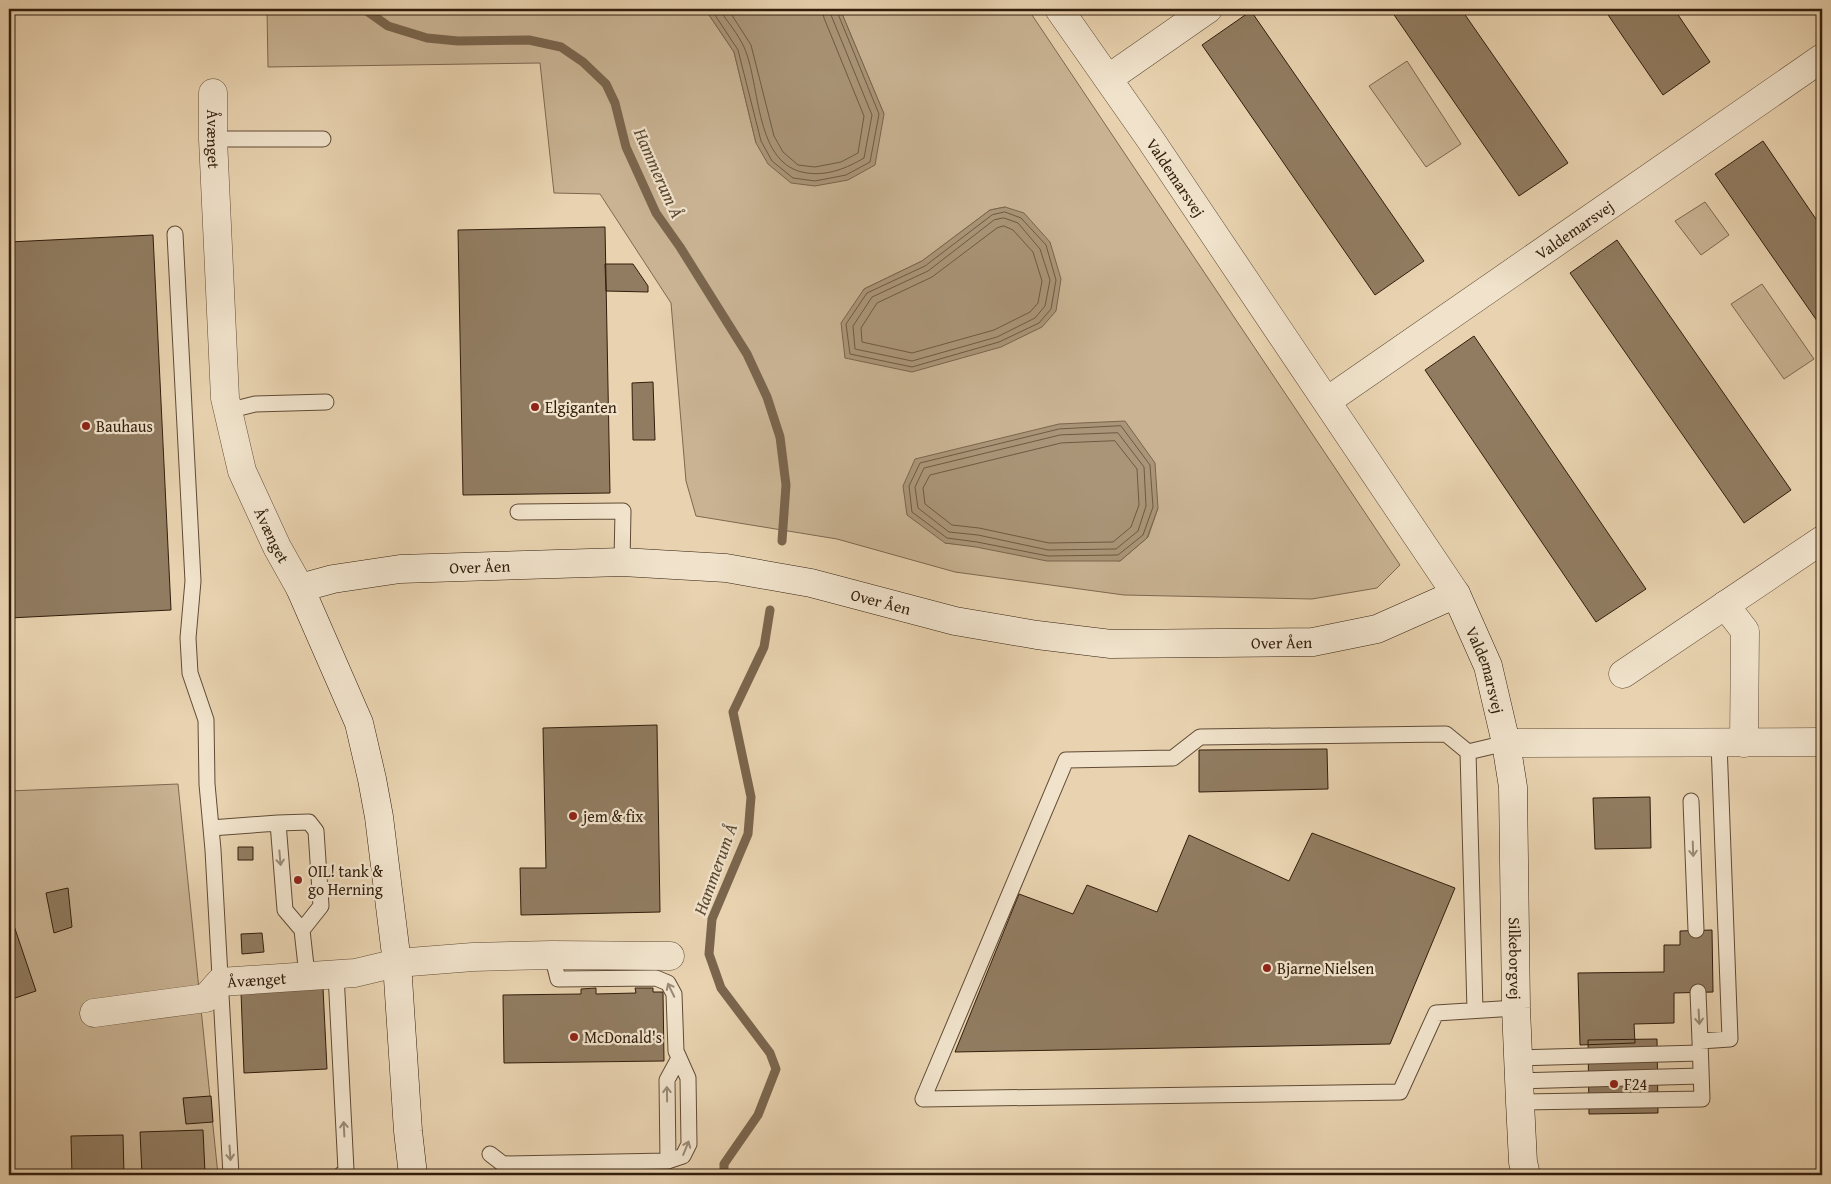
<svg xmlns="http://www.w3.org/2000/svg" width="1831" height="1184" viewBox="0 0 1831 1184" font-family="'Gentium Book Plus',serif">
	<rect width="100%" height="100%" fill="#e8d2af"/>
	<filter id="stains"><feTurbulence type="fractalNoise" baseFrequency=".004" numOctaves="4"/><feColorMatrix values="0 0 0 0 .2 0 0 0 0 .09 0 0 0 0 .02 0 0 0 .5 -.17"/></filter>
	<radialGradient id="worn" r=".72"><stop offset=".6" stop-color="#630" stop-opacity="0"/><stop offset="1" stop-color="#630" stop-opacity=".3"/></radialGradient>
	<!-- green -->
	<path fill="#c9b393" stroke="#7e6850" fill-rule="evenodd" d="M 267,9 L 705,9 L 734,52 L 756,143 L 884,114 L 840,9 L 1028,9 L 1400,565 L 1377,588 L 1312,599 L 1124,595 L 955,572 L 837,539 L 696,516 L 686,481 L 671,303 L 600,194 L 554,193 L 540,63 L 268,67 ZM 1005,207 L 845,358 L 864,289 L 922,261 L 990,210 ZM 1158,508 L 1148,537 L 1120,561 L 945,543 Z
		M 1407,61 L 1461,144 L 1426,167 L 1369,86 Z
		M 1705,202 L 1729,235 L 1701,255 L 1675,221 Z
		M 1762,284 L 1814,359 L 1784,379 L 1731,304 Z
		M 178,784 L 218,1175 L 9,1175 L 9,791 Z"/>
	<!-- water -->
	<path fill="#aa9578" stroke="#7a654d" d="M 705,9 L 840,9 L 884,114 L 875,165 L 848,180 L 815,186 L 791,183 L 768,164 L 756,143 L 734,52 Z
		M 1005,207 L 1024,213 L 1050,242 L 1061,279 L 1056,311 L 1042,327 L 1001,347 L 912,372 L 845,358 L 841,323 L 864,289 L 922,261 L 990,210 Z
		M 1125,421 L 1155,463 L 1158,508 L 1147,538 L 1120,561 L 1047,561 L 976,547 L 945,543 L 907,515 L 903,486 L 915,459 L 1059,424 Z"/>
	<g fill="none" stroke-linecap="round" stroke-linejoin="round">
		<!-- shore -->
		<path stroke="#6e5a42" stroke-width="1" d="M 711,9 L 738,50 L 761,141 L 772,161 L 793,178 L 815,181 L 846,175 L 870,162 L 879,114 L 836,9
			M 719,9 C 727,21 738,34 744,47 C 761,85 754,166 807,173 C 828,176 847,168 864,158 L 872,115 L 831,15 L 830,9
			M 728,9 L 751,45 L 774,136 L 783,152 L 798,165 L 815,167 L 841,162 L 858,153 L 864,116 L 824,18 L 822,9
			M 1005,212 L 1021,218 L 1046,245 L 1056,280 L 1051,309 L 1039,323 L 999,342 L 912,367 L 850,354 L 846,324 L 867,293 L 925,266 L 992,215 Z
			M 1004,218 L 1018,223 L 1040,249 L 1050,280 L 1045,306 L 1035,318 L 997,337 L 912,361 L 855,349 L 853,326 L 872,297 L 928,271 L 994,220 Z
			M 1004,226 L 1013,230 L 1033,252 L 1042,281 L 1038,303 L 1030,312 L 994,330 L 912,353 L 862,342 L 861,328 L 877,303 L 932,277 L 997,228 Z
			M 1121,426 L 1150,465 L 1153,507 L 1143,535 L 1118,555 L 1048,556 L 977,542 L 947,538 L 912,512 L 909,486 L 920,463 L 1059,429 Z
			M 1118,433 L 1144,467 L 1146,506 L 1138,531 L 1116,549 L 1048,550 L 978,535 L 949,532 L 918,508 L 915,487 L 924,468 L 1060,435 Z
			M 1115,441 L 1137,469 L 1139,505 L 1131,527 L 1113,542 L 1049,543 L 979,528 L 952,525 L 925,504 L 923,488 L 930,475 L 1061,443 Z"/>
		<!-- stream -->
		<path stroke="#7a654d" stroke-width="9" d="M 364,9 L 388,26 L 427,38 L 458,41 L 529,40 L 561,47 L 583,62 L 606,84 L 615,103 L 626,147 L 656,213 L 680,247 L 747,354 L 767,397 L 780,437 L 786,485 L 782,541
			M 724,1175 L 724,1164 L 758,1115 L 776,1069 L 770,1053 L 721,988 L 709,954 L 712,919 L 748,834 L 751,797 L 733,712 L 764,647 L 770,610"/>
	</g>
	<!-- building -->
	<path fill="#917c61" stroke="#321e0c" d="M 1390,9 L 1461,9 L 1568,163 L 1519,196 Z
		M 1604,9 L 1674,9 L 1710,62 L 1663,95 Z
		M 1251,11 L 1424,261 L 1375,295 L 1202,45 Z
		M 1763,141 L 1822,228 L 1822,328 L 1715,174 Z
		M 605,227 L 610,493 L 463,495 L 458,230 Z
		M 153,235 L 171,610 L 9,618 L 9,242 Z
		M 1617,240 L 1791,490 L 1744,523 L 1570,273 Z
		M 605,264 L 633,264 L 648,286 L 648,292 L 606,291 Z
		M 1474,336 L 1646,589 L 1596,622 L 1425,370 Z
		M 653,382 L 655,440 L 633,440 L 632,383 Z
		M 657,725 L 660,912 L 521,915 L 520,868 L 546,868 L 543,728 Z
		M 1327,749 L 1328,789 L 1199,792 L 1199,750 Z
		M 1650,797 L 1651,848 L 1595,849 L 1593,798 Z
		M 1312,833 L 1455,888 L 1390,1044 L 955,1052 L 1019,894 L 1073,914 L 1087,885 L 1157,912 L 1189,835 L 1289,881 Z
		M 238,847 L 253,847 L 253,860 L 238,860 Z
		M 68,888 L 72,927 L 54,933 L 46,893 Z
		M 10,914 L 36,991 L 9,1000 L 9,915 Z
		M 1712,930 L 1713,992 L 1674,993 L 1674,1023 L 1634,1024 L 1635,1043 L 1580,1045 L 1578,973 L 1664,972 L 1664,945 L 1680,945 L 1680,931 Z
		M 262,933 L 264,952 L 242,954 L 241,934 Z
		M 323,988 L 327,1069 L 244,1073 L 241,992 Z
		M 596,988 L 596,994 L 636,993 L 635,988 L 653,988 L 653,992 L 663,992 L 664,1061 L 504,1063 L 503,995 L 581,994 L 581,989 Z
		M 1657,1039 L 1658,1113 L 1589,1114 L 1588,1040 Z
		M 211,1096 L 213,1122 L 186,1124 L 183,1098 Z
		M 203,1130 L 205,1173 L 142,1175 L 140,1132 Z
		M 123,1135 L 124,1175 L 72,1175 L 71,1136 Z"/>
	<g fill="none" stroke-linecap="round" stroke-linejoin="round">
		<defs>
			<path id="lane" d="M 213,139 L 323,139
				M 175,234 L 193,581 L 188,638 L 190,673 L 206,720 L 207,784 L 213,850 L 231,1175
				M 227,411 L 255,404 L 326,402
				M 518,512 L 623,511 L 622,562
				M 1506,743 L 1468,752 L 1446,734 L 1200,737 L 1173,758 L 1066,760 L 923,1099 L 1400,1092 L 1436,1013 L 1516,1008
				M 1468,752 L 1475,1010
				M 1691,801 L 1696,930
				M 278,823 L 309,822 L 316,831 L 321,906 L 302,930
				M 211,828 L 278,823 L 285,910 L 302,930 L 307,975
				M 336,974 L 346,1170 L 341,1175
				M 1698,992 L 1700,1041
				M 1518,1058 L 1700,1053
				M 1519,1081 L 1701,1076
				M 1520,1102 L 1702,1099 L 1700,1041 L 1730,1039 L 1719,743
				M 490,1154 L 503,1164 L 668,1161 L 683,1156 L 689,1144 L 688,1078 L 676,1051 L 674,994 L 668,983 L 656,978 L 558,979 L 552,955
				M 668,1161 L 667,1080 L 679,1058"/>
			<g id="street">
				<path id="s1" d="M 1059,9 L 1150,139 L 1456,594"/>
				<path d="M 1109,78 L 1208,9"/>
				<path id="s2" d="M 213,93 L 213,139 L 225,398 L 242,471 L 277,547 L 300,588"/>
				<path id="s3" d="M 1327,401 L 1822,58"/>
				<path d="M 1725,605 L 1745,631 L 1744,743"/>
				<path d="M 1623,674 L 1822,540"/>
				<path d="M 1506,743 L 1822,742"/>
				<path id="s4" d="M 94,1013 L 206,998 L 220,982 L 355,973 L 397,963 L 473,957 L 552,955 L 670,956"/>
			</g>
			<g id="secondary">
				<path id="s5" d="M 413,1175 L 408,1131 L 397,963 L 379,817 L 372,779 L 359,723 L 300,588 L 333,579 L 400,569 L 622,562 L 726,568 L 811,583 L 955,621 L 1037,635 L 1111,644 L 1313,642 L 1377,629 L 1456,594 L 1488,666 L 1506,743 L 1513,787 L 1516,1008 L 1520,1102 L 1523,1162 L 1526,1175"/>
			</g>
		</defs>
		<!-- lane casing -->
		<use href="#lane" stroke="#604b35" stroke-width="17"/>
		<!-- street casing -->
		<use href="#street" stroke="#604b35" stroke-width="29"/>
		<!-- secondary casing -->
		<use href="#secondary" stroke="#321e0c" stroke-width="29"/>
		<!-- lane -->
		<use href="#lane" stroke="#f0e2cb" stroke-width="15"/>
		<!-- street -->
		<use href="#street" stroke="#f0e2cb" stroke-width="28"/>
		<!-- secondary -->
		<use href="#secondary" stroke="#f0e2cb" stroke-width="28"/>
	</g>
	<!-- one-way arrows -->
	<defs><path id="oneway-shaft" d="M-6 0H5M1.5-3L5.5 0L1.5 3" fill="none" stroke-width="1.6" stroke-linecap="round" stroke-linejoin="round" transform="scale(1.25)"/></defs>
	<g stroke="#9a8a75">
		<use href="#oneway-shaft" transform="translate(1693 849) rotate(88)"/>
		<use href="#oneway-shaft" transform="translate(280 858) rotate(85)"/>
		<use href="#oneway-shaft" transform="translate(671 990) rotate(-116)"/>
		<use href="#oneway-shaft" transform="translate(1699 1017) rotate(87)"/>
		<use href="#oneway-shaft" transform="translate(667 1094) rotate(-91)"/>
		<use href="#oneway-shaft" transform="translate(344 1129) rotate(-93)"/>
		<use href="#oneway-shaft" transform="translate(686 1148) rotate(-68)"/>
		<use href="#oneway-shaft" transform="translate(230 1153) rotate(86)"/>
	</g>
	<!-- markers -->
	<g fill="#8f2418" stroke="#f0e2cb" stroke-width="2">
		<circle cx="535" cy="407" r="5"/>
		<circle cx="86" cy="426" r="5"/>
		<circle cx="573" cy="816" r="5"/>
		<circle cx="298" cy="880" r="5"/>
		<circle cx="1267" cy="968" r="5"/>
		<circle cx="574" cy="1037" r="5"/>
		<circle cx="1614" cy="1084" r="5"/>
	</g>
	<g text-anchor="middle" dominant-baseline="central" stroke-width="4.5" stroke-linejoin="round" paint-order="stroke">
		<!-- street labels -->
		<g font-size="16" fill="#321e0c" stroke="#f0e2cb">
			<text stroke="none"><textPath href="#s2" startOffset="46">Åvænget</textPath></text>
			<text stroke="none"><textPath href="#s1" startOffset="205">Valdemarsvej</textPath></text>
			<text stroke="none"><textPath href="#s3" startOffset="301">Valdemarsvej</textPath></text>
			<text stroke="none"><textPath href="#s2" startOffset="451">Åvænget</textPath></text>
			<text stroke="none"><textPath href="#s5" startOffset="785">Over Åen</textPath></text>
			<text stroke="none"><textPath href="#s5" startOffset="1190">Over Åen</textPath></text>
			<text stroke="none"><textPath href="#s5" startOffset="1595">Over Åen</textPath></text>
			<text stroke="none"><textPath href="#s5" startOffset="1860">Valdemarsvej</textPath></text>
			<text stroke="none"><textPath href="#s5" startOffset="2152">Silkeborgvej</textPath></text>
			<text stroke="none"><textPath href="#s4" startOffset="171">Åvænget</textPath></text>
		</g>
		<!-- poi labels -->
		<g font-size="16" fill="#321e0c" stroke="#f0e2cb" text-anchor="start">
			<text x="545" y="407">Elgiganten</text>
			<text x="96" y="426">Bauhaus</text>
			<text x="583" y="816">jem &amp; fix</text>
			<text x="308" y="871">OIL! tank &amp;<tspan x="308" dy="18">go Herning</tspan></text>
			<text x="1277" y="968">Bjarne Nielsen</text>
			<text x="584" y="1037">McDonald's</text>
			<text x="1624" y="1084">F24</text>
		</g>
		<!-- water labels -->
		<g font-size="18" font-style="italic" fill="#5c4832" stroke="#f0e2cb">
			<text transform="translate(659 173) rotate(66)">Hammerum Å</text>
			<text transform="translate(715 869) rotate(-70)">Hammerum Å</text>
		</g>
	</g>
	<!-- margin -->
	<rect width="1831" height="1184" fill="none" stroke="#e8d2af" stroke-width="30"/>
	<rect x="10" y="10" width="1811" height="1164" fill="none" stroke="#321e0c" stroke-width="2.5"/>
	<rect x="15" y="15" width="1801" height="1154" fill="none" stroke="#321e0c"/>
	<rect width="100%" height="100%" filter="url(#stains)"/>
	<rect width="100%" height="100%" fill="url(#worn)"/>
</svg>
